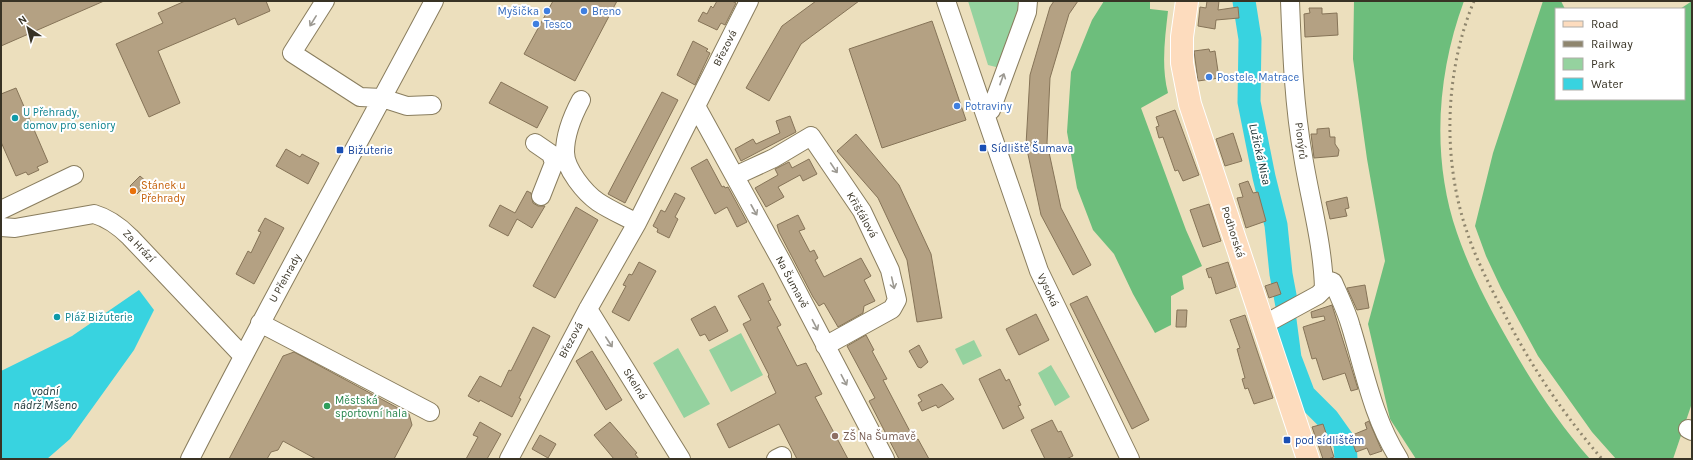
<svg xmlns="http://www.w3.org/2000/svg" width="1693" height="460" viewBox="0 0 1693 460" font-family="Karla,sans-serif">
	<rect width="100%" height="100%" fill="#ecdfbd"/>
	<!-- green -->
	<path fill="#95d29f" d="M 968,1 L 1022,1 L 1000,68 L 988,65 Z
		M 741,333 L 763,375 L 731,392 L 709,350 Z
		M 974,340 L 982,356 L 963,365 L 955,349 Z
		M 678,348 L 710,404 L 684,418 L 653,363 Z
		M 1051,365 L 1070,397 L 1055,406 L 1038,373 Z"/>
	<!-- forest -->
	<path fill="#6dbe7c" d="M 1104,1 L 1150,1 L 1150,9 L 1168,11 C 1165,38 1161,66 1168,93 L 1141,108 L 1186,230 L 1202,266 L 1182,276 L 1184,289 L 1171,296 L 1171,325 L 1155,333 L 1133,294 L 1114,254 L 1093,230 L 1077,188 L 1067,132 L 1071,72 L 1092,20 Z
		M 1354,1 L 1464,1 C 1437,74 1431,158 1457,233 C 1470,271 1489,307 1509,342 C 1532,383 1559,424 1590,459 L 1416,459 L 1390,419 L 1368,324 L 1385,261 L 1367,159 L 1353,59 Z
		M 1543,1 L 1561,1 L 1565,9 L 1556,9 L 1556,99 L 1684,99 L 1684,9 L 1680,9 L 1692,1 L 1692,403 L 1673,459 L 1616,459 L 1592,432 L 1538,356 L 1501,288 L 1486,256 L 1475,226 L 1493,153 Z"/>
	<!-- water -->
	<path fill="#38d3e0" d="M 139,290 L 154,310 L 134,350 L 70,439 L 47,459 L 1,459 L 1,371 L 72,336 Z"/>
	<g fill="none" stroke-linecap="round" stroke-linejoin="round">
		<!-- river -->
		<path stroke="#38d3e0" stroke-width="23" d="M 1244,1 L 1250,39 L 1249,102 L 1264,177 L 1276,225 L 1281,274 L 1287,306
			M 1285,320 L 1290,358 L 1304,395 L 1328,419 L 1345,443 L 1346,459"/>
	</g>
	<!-- building -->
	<path fill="#b4a183" stroke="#867458" d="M 1,1 L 104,1 L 1,46 Z
		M 185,1 L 266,1 L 270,11 L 238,25 L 235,18 L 158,51 L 180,103 L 149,117 L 116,44 L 163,23 L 158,13 Z
		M 553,1 L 617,1 L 575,81 L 524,54 Z
		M 717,1 L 732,1 L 736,3 L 725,25 L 721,23 L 717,30 L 698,21 L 703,12 L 707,14 L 711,6 L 713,8 Z
		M 816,1 L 859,1 L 801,44 L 769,101 L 746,88 L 782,26 Z
		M 1054,1 L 1078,1 L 1069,14 L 1050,78 L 1047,143 L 1061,208 L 1091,265 L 1073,275 L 1041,215 L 1026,145 L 1030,75 L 1050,7 Z
		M 1207,1 L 1219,1 L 1218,10 L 1238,7 L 1239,18 L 1216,20 L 1215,29 L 1198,26 L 1200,7 L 1206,8 Z
		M 1309,8 L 1322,8 L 1322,14 L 1337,13 L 1338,35 L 1305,37 L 1304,14 L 1310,13 Z
		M 932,21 L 966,120 L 882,148 L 849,49 Z
		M 693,41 L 708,49 L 706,51 L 710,53 L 695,85 L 677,75 Z
		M 1209,49 L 1210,52 L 1215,51 L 1219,78 L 1198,81 L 1194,51 Z
		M 501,82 L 548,107 L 537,128 L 489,103 Z
		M 16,88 L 48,162 L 37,167 L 39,170 L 28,175 L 26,172 L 16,176 L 1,142 L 1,94 Z
		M 662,92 L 678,100 L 625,203 L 608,194 Z
		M 1175,110 L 1199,175 L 1183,181 L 1178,170 L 1175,171 L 1163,137 L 1159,138 L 1156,127 L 1159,126 L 1156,117 Z
		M 790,116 L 796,132 L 741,161 L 735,149 L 753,139 L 756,144 L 780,133 L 776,121 Z
		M 1329,128 L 1330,137 L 1335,137 L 1335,144 L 1339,150 L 1338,156 L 1314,158 L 1311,134 L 1317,134 L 1317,129 Z
		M 1233,133 L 1242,161 L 1225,166 L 1216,139 Z
		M 856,134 L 899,185 L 931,254 L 942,318 L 917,322 L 907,260 L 878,198 L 837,151 Z
		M 286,149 L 300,157 L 302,154 L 319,163 L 308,184 L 276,166 Z
		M 707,159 L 722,187 L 724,186 L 725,188 L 728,187 L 747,222 L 737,227 L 727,207 L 715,214 L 691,168 Z
		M 809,159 L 817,174 L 803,181 L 800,175 L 778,187 L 784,197 L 766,207 L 755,188 L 778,175 L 775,169 L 789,162 L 792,168 Z
		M 140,176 L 148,183 L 137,194 L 130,186 Z
		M 1248,181 L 1253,193 L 1258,192 L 1266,221 L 1246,228 L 1237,198 L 1243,197 L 1239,184 Z
		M 527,191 L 531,193 L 533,203 L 538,206 L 545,206 L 532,228 L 517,219 L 508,236 L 489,226 L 500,205 L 515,213 Z
		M 675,193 L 685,198 L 675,217 L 678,219 L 669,238 L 657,232 L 658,229 L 653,226 L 661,210 L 665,212 Z
		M 1347,197 L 1349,208 L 1345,209 L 1347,216 L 1330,219 L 1326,202 Z
		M 1209,204 L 1221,241 L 1203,247 L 1190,210 Z
		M 576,207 L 598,220 L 555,298 L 533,286 Z
		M 798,215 L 805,229 L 799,231 L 810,252 L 814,250 L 818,258 L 815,260 L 824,277 L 861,258 L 871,276 L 864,280 L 875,301 L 864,306 L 863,313 L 838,327 L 824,303 L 819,306 L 813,297 L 779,232 L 777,225 Z
		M 265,218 L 284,228 L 254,284 L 236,274 L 248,251 L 251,253 L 261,232 L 258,231 Z
		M 639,262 L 656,271 L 629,321 L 612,312 L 626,286 L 623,285 L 629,274 L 632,275 Z
		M 1228,262 L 1236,287 L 1216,294 L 1211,277 L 1209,278 L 1206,269 Z
		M 1277,282 L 1281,294 L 1269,298 L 1265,286 Z
		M 763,283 L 771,300 L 768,301 L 781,325 L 777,327 L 797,366 L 806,363 L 822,394 L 815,397 L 848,459 L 797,459 L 779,424 L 729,448 L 717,424 L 776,393 L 768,376 L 769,375 L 743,324 L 751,320 L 738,296 Z
		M 1365,285 L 1369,308 L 1357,310 L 1347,288 Z
		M 1087,296 L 1149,420 L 1132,429 L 1070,304 Z
		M 1332,305 L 1358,389 L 1351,391 L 1345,373 L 1323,380 L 1316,358 L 1312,359 L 1303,327 L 1325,320 L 1324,316 L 1312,318 L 1311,312 Z
		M 715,306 L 728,331 L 709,341 L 705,334 L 700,336 L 691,319 Z
		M 1177,310 L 1187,310 L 1186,327 L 1176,327 Z
		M 1036,314 L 1049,340 L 1019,355 L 1006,329 Z
		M 1245,315 L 1273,398 L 1254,404 L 1248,388 L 1245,389 L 1242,379 L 1245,378 L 1237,349 L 1240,348 L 1230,320 Z
		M 533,327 L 550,336 L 519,398 L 521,399 L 512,417 L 480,400 L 479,402 L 468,396 L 480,376 L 501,387 L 509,370 L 511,371 Z
		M 866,335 L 874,350 L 872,351 L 887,379 L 883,380 L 915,441 L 918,439 L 929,459 L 899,459 L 869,401 L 875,398 L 847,346 Z
		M 919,345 L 928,362 L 921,368 L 918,367 L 909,351 Z
		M 592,351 L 622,400 L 606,410 L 576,361 Z
		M 294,352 L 409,414 L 412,425 L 394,459 L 316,459 L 283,441 L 278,450 L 271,452 L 267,459 L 229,459 L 283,356 Z
		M 1000,369 L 1006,381 L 1009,379 L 1021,405 L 1018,406 L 1024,418 L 1003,429 L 979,379 Z
		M 942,384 L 954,399 L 938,408 L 936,405 L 922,411 L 918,403 L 922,401 L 918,395 Z
		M 1052,420 L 1058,432 L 1061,431 L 1073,456 L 1066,459 L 1045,459 L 1031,430 Z
		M 1369,421 L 1382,451 L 1370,455 L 1367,448 L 1356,452 L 1350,436 L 1367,429 L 1365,423 Z
		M 480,422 L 501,434 L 487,459 L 466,459 L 478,437 L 473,435 Z
		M 610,422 L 637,453 L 635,454 L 639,459 L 614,459 L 594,435 Z
		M 1323,424 L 1334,457 L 1328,459 L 1323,459 L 1312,427 Z
		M 540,435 L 556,444 L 548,458 L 532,449 Z"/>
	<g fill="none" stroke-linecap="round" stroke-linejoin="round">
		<defs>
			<path id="minor" d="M 325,1 L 292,53 L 360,97 L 382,98 L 407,106 L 432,105
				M 946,1 L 1039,271 L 1130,459
				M 581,100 C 573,115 565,134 565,152 C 565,169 585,193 598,202 C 610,210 624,216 637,223
				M 696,106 L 783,264 L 885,459
				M 986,114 L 991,110 L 1027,12 L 1028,1
				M 535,143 L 551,154 L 554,163 L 541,196
				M 735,176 L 774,158 L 811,136 L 862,211 L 890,270 L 897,300 L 892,309 L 825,346
				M 1,210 L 74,175
				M 1,227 L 15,228 L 94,214 C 108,218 120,227 130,237 L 242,355
				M 1324,279 L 1333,282 C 1339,296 1347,312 1351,327 C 1365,373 1373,418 1399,459
				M 588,309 L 681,459
				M 260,323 L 430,412
				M 1263,325 L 1318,295 L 1324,289 C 1323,244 1310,200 1303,156 C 1294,105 1292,53 1290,1
				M 1688,429 L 1692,431
				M 190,459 C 268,305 353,154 434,1
				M 509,459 L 588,309 L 637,223 L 749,1
				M 776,459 L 782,456"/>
			<path id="major" d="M 1187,1 L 1182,37 L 1182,63 L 1190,104 L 1308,459"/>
		</defs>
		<!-- minor casing -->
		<use href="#minor" stroke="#897d5e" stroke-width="20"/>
		<!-- major casing -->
		<use href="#major" stroke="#fff" stroke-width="24"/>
		<!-- minor -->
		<use href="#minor" stroke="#fff" stroke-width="18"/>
		<!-- major -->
		<use href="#major" stroke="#fddcbe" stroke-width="22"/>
		<!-- rail -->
		<path stroke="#8f866e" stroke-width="3" stroke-dasharray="2 4" stroke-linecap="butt" d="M 1474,1 C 1445,71 1442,157 1466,229 C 1476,260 1491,288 1506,317 C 1532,368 1565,416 1602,459"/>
	</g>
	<!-- one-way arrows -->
	<defs><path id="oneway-shaft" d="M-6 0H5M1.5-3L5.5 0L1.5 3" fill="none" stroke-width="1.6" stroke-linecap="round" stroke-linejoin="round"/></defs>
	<g stroke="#9c9992">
		<use href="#oneway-shaft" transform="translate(313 21) rotate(122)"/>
		<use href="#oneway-shaft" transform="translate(1002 79) rotate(-70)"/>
		<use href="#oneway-shaft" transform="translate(834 168) rotate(56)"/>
		<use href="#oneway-shaft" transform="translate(754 210) rotate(61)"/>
		<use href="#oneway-shaft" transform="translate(893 283) rotate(77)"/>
		<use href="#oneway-shaft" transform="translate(815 325) rotate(63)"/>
		<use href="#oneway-shaft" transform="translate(609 342) rotate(57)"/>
		<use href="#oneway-shaft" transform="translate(844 380) rotate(62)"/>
	</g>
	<!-- markers -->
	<g fill="#3f7fe0" stroke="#fff" stroke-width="1.5">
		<circle cx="547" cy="11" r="4"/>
		<circle cx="584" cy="11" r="4"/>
		<circle cx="536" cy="24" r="4"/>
		<circle cx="1209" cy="77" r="4"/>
		<circle cx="957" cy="106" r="4"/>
	</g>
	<g fill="#0f9aa8" stroke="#fff" stroke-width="1.5">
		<circle cx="15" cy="118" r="4"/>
		<circle cx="57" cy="317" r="4"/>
	</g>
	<g fill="#1a4fb4" stroke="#fff" stroke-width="1.5">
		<rect x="979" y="144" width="8" height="8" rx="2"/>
		<rect x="336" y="146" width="8" height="8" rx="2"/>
		<rect x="1283" y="436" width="8" height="8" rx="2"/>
	</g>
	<circle fill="#e8710a" stroke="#fff" stroke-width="1.5" cx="133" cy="191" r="4"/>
	<circle fill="#2e9e5b" stroke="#fff" stroke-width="1.5" cx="327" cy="406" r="4"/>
	<circle fill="#8d6e63" stroke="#fff" stroke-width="1.5" cx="835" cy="436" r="4"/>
	<g text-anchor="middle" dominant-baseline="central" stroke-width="4" stroke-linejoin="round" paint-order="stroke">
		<!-- shop labels -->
		<g font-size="11" fill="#366cbe" stroke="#fff" text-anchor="start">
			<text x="539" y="11" text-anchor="end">Myšička</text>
			<text x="592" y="11">Breno</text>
			<text x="544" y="24">Tesco</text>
			<text x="1217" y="77">Postele, Matrace</text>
			<text x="965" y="106">Potraviny</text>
		</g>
		<!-- street labels -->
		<g font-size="11" fill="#383325" stroke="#fff">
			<text transform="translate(725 48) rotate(-63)">Březová</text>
			<text transform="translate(1301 141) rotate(83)">Pionýrů</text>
			<text transform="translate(862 215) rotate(60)">Křišťálová</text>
			<text transform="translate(1233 232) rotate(72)">Podhorská</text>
			<text transform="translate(139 246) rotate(46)">Za Hrází</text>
			<text transform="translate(285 278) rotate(-61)">U Přehrady</text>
			<text transform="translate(792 282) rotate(62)">Na Šumavě</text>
			<text transform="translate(1048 290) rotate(65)">Vysoká</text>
			<text transform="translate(571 340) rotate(-62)">Březová</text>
			<text transform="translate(635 384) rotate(58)">Skelná</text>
		</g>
		<!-- culture labels -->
		<g font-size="11" fill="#0d838f" stroke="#fff" text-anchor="start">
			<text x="23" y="112">U Přehrady,<tspan x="23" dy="13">domov pro seniory</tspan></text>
			<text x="65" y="317">Pláž Bižuterie</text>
		</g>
		<!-- transit labels -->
		<g font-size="11" fill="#164399" stroke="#fff" text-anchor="start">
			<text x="991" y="148">Sídliště Šumava</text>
			<text x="348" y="150">Bižuterie</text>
			<text x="1295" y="440">pod sídlištěm</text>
		</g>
		<!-- food labels -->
		<g font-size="11" fill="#c56008" stroke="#fff" text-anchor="start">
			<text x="141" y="185">Stánek u<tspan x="141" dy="13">Přehrady</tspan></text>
		</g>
		<!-- leisure labels -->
		<g font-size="11" fill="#27864d" stroke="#fff" text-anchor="start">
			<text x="335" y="400">Městská<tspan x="335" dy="13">sportovní hala</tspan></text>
		</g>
		<!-- education labels -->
		<g font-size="11" fill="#785e54" stroke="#fff" text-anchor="start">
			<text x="843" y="436">ZŠ Na Šumavě</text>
		</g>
		<!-- water labels -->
		<g font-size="12" font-style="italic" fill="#172f31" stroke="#fff">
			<text transform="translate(1260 154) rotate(77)">Lužická Nisa</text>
			<text x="45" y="391">vodní<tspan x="45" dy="14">nádrž Mšeno</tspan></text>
		</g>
	</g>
	<!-- border -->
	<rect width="1693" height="460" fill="none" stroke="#383325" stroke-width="4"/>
	<!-- legend -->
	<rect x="1555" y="8" width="130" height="92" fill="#ffffff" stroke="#afada8"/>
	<rect x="1563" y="21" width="20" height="6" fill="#fddcbe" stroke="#afada8"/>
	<text x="1591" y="28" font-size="12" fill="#383325">Road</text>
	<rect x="1563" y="41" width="20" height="6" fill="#8f866e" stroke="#afada8"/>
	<text x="1591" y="48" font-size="12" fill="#383325">Railway</text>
	<rect x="1563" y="58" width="20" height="12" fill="#95d29f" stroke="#afada8"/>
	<text x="1591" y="68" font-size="12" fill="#383325">Park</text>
	<rect x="1563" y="78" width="20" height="12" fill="#38d3e0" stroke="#afada8"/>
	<text x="1591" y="88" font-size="12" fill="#383325">Water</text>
	<!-- north arrow -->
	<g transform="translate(28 28) rotate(325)" stroke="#ffffff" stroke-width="3" paint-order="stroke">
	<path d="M0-3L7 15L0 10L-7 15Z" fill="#383325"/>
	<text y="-6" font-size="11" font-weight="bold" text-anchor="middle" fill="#383325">N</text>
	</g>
</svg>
